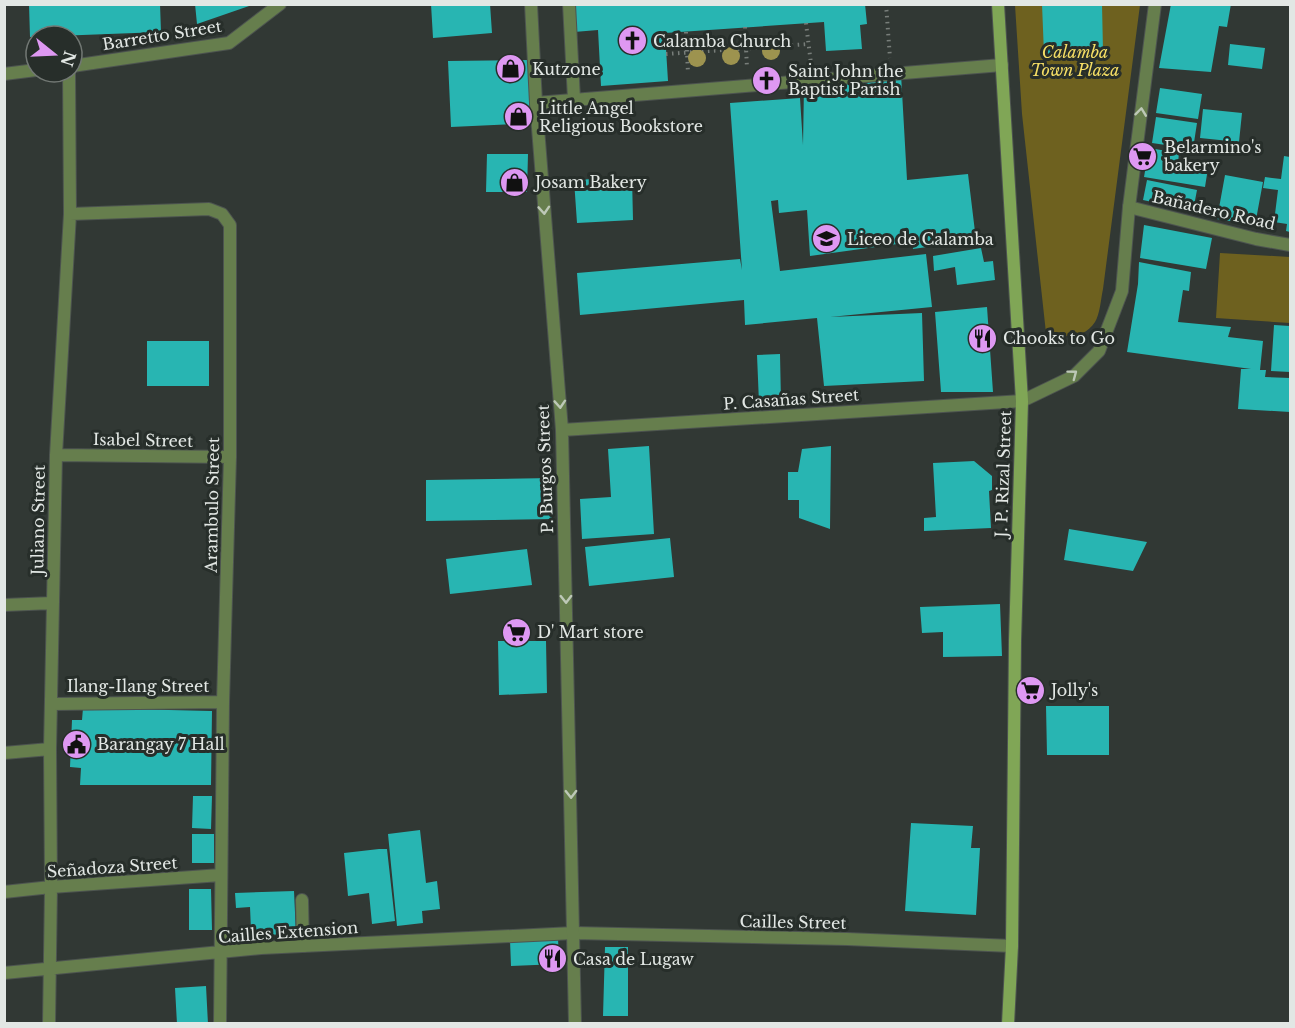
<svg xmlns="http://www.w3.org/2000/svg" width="1295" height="1028" viewBox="0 0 1295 1028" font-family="'Libre Baskerville',serif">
	<rect width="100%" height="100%" fill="#313834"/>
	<!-- green -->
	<path fill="#6e611f" d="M 1015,5 L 1140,5 L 1103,289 C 1101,298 1100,314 1095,322 C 1083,340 1064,337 1046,333 L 1022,114 Z
		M 1220,253 L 1290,257 L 1290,323 L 1216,318 Z"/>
	<!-- building -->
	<path fill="#28b5b2" d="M 29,4 L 160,4 L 161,32 L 30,37 Z
		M 195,4 L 252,4 L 252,5 L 197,24 Z
		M 431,4 L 490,4 L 492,33 L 433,38 Z
		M 572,4 L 865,4 L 867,24 L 860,25 L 862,49 L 826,51 L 824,22 L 665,33 L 668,81 L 601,86 L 598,30 L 574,32 Z
		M 1042,4 L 1102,4 L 1103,51 L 1044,54 Z
		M 1171,4 L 1231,4 L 1227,27 L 1219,26 L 1211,72 L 1159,68 Z
		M 1230,44 L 1265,48 L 1262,69 L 1228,65 Z
		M 530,60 L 534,123 L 451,127 L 448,61 Z
		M 901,74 L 907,180 L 968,174 L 976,240 L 913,249 L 912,242 L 810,256 L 807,210 L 779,213 L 778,200 L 771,201 L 780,271 L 926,254 L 932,307 L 830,317 L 922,313 L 924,381 L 824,386 L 817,318 L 745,325 L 744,300 L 580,315 L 577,273 L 740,259 L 742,270 L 730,103 L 800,98 L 803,145 L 804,86 Z
		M 1160,88 L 1202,94 L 1198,119 L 1156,113 Z
		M 1203,109 L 1242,113 L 1239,142 L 1200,138 Z
		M 1156,117 L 1197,123 L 1193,149 L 1152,143 Z
		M 1149,148 L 1179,153 L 1178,163 L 1208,168 L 1205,187 L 1144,177 Z
		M 487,154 L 528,154 L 527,192 L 486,192 Z
		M 1284,156 L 1290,157 L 1290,232 L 1286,231 L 1287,224 L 1274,222 L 1278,190 L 1263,188 L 1265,177 L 1281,179 Z
		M 1225,175 L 1263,182 L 1255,225 L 1217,219 Z
		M 632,177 L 633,220 L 577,223 L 574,180 Z
		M 1147,180 L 1197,190 L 1193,211 L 1143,200 Z
		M 1144,225 L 1212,238 L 1206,269 L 1140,258 Z
		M 981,248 L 984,262 L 993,261 L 995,280 L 957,285 L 955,267 L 934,271 L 933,256 Z
		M 1139,262 L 1191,272 L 1189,291 L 1183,290 L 1178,322 L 1231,327 L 1228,337 L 1263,341 L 1260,370 L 1266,370 L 1265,377 L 1290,378 L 1290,412 L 1238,409 L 1241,369 L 1251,369 L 1127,352 L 1138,284 Z
		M 987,307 L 993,392 L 941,392 L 935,312 Z
		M 1274,325 L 1290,326 L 1290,372 L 1271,371 Z
		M 147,341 L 209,341 L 209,386 L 147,386 Z
		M 780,354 L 781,402 L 759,403 L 757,355 Z
		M 649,446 L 654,534 L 582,539 L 580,499 L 611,497 L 608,449 Z
		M 831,446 L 830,529 L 799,518 L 799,500 L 788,500 L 788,472 L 798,472 L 802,449 Z
		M 974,461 L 992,476 L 992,490 L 989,491 L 991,528 L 924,531 L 924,518 L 936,517 L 933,463 Z
		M 552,478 L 552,519 L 426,521 L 426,480 Z
		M 1069,529 L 1147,542 L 1133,571 L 1064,560 Z
		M 670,538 L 674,577 L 589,586 L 585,547 Z
		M 527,549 L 532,585 L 450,594 L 446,559 Z
		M 1000,604 L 1002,656 L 943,657 L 943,632 L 922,633 L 920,607 Z
		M 498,641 L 546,641 L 547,693 L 499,695 Z
		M 1046,706 L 1109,706 L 1109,755 L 1047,755 Z
		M 83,708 L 212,711 L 211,785 L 80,785 L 81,768 L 70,767 L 72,720 L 82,720 Z
		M 193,796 L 212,796 L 211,829 L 192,828 Z
		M 911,823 L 973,826 L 971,848 L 980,848 L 976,915 L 905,911 Z
		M 420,830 L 426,883 L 437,881 L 440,909 L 422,911 L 423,923 L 397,926 L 388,834 Z
		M 192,834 L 214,834 L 214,863 L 192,863 Z
		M 379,849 L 387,849 L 395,921 L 372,924 L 369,893 L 348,896 L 344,853 Z
		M 189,889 L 211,889 L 212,930 L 189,930 Z
		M 294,891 L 296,934 L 257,935 L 257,930 L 251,930 L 250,907 L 236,908 L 235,893 Z
		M 558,937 L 559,964 L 511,966 L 510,940 Z
		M 605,947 L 628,947 L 628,1016 L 603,1016 Z
		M 206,986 L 208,1024 L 177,1024 L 175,988 Z"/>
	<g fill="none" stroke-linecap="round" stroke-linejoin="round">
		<defs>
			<path id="service" d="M 569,4 L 574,99
				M 536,103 L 1002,65
				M 302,900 L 303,946"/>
			<path id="minor" d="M 72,66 L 229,43 L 280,4
				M 4,74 L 36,70
				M 1129,207 L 1256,239 L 1290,245
				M 70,214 L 209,209 L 222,214 L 230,225 L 230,457 L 223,702 L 220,1024
				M 56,455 L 230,457
				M 4,605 L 53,603
				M 52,704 L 223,702
				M 4,753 L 50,749
				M 4,892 L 51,887 L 221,875
				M 4,973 L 261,948 L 574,933 L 847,939 L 1012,946
				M 49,1024 L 51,887 L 50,749 L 56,455 L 70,214 L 69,72"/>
			<path id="tertiary" d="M 531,4 L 536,103 L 562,430 L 575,1024
				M 562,430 L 1022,401 L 1074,376 L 1099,351 L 1122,291 L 1129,207 L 1155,4"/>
			<path id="secondary" d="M 998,4 L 1022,401 L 1015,641 L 1012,946 L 1008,1024"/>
		</defs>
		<!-- service casing -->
		<use href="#service" stroke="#4d5450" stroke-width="14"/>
		<!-- minor casing -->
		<use href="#minor" stroke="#4d5450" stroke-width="14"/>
		<!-- tertiary casing -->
		<use href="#tertiary" stroke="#4d5450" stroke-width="14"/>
		<!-- secondary casing -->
		<use href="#secondary" stroke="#4d5450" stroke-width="14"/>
		<!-- path -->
		<path stroke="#787e7a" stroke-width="4" stroke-dasharray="1.5 4.5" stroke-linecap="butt" d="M 886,4 L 890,58
			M 806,23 L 811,64
			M 745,27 L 747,68
			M 686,32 L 688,73
			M 666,54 L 809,44"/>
		<!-- service -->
		<use href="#service" stroke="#667e4d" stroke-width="12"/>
		<!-- minor -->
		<use href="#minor" stroke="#667e4d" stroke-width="12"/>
		<!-- tertiary -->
		<use href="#tertiary" stroke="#667e4d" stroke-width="12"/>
		<!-- secondary -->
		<use href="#secondary" stroke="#80a656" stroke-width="12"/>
	</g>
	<!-- trees -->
	<g fill="#9d934f">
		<circle cx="771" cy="51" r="9"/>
		<circle cx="731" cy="56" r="9"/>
		<circle cx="697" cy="58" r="9"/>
	</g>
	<!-- one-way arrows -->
	<defs><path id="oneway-chevron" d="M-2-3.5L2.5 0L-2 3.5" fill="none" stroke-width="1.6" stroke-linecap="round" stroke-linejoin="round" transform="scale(1.5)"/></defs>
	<g stroke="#bdc8b7">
		<use href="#oneway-chevron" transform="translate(1141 112) rotate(-83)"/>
		<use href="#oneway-chevron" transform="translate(544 210) rotate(86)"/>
		<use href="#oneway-chevron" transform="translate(1073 374) rotate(-37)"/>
		<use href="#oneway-chevron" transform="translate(560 404) rotate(86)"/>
		<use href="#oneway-chevron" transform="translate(566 599) rotate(89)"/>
		<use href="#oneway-chevron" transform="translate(571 794) rotate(89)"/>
	</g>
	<!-- icons -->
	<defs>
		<symbol id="church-disc" viewBox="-11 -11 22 22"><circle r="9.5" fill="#de98f2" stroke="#272e2a"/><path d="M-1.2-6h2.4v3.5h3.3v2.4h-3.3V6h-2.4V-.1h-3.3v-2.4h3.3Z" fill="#111"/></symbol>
		<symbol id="shop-disc" viewBox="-11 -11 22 22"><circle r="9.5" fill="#de98f2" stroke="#272e2a"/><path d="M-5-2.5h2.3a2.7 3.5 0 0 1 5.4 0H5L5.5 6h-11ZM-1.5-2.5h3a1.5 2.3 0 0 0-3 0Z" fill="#111"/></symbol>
		<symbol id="supermarket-disc" viewBox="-11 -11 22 22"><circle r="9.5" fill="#de98f2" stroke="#272e2a"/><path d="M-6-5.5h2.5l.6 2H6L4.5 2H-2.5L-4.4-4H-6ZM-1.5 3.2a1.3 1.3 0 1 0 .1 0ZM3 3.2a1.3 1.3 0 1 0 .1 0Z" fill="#111"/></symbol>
		<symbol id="school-disc" viewBox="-11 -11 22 22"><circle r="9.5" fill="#de98f2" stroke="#272e2a"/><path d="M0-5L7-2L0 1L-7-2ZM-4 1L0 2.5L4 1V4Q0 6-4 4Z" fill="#111"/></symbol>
		<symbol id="restaurant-disc" viewBox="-11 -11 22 22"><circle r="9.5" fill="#de98f2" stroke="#272e2a"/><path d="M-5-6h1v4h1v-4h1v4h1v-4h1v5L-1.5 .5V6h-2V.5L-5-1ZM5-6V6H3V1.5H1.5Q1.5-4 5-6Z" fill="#111"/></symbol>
		<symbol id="civic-disc" viewBox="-11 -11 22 22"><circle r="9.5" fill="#de98f2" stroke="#272e2a"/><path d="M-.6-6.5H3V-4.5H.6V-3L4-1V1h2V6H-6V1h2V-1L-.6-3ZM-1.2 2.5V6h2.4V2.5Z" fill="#111"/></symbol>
	</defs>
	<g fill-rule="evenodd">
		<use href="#church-disc" x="616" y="24" width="33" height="33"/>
		<use href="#shop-disc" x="494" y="52" width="33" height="33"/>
		<use href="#church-disc" x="750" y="64" width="33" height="33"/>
		<use href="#shop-disc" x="502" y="100" width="33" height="33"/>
		<use href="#supermarket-disc" x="1126" y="140" width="33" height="33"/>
		<use href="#shop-disc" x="498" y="166" width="33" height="33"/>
		<use href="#school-disc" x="810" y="222" width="33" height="33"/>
		<use href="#restaurant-disc" x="966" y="322" width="33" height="33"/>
		<use href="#supermarket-disc" x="500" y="616" width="33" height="33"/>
		<use href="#supermarket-disc" x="1014" y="674" width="33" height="33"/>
		<use href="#civic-disc" x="60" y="728" width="33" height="33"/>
		<use href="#restaurant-disc" x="536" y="942" width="33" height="33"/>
	</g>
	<g text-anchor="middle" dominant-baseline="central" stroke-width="6" stroke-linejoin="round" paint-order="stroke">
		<!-- street labels -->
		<g font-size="16" fill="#e2e7e4" stroke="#272e2a">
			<text transform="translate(162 35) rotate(-9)">Barretto Street</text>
			<text transform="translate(1214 210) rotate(13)">Bañadero Road</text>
			<text transform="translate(791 399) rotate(-4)">P. Casañas Street</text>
			<text transform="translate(143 440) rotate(1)">Isabel Street</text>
			<text transform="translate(545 469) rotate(-92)">P. Burgos Street</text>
			<text transform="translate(1003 474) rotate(-88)">J. P. Rizal Street</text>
			<text transform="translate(212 505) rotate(-89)">Arambulo Street</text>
			<text transform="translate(38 520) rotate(-89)">Juliano Street</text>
			<text x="138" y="686">Ilang-Ilang Street</text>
			<text transform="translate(112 867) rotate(-4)">Señadoza Street</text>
			<text transform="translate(793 922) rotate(1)">Cailles Street</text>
			<text transform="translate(288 932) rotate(-4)">Cailles Extension</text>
		</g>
		<!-- poi labels -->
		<g font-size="16" fill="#e2e7e4" stroke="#272e2a" text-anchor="start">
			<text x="653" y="41">Calamba Church</text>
			<text x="532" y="69">Kutzone</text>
			<text x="788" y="71">Saint John the<tspan x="788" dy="18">Baptist Parish</tspan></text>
			<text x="539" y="108">Little Angel<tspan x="539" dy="18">Religious Bookstore</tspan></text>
			<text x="1164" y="147">Belarmino's<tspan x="1164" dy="18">bakery</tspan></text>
			<text x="535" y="182">Josam Bakery</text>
			<text x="847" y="239">Liceo de Calamba</text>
			<text x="1003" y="338">Chooks to Go</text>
			<text x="537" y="632">D' Mart store</text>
			<text x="1051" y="690">Jolly's</text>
			<text x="97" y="744">Barangay 7 Hall</text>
			<text x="573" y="959">Casa de Lugaw</text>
		</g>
		<!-- park labels -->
		<g font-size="16" font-style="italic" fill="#f5de65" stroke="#272e2a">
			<text x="1075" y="52">Calamba<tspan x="1075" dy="18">Town Plaza</tspan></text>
		</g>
	</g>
	<!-- border -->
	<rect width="1295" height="1028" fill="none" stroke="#e2e7e4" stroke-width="12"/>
	<!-- north arrow -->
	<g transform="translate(54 54) rotate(108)"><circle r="28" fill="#272e2a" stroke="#727874" stroke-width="1.5"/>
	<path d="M0-4.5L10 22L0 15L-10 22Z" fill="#de98f2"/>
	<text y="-9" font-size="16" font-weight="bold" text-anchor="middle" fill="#e2e7e4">N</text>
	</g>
</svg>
